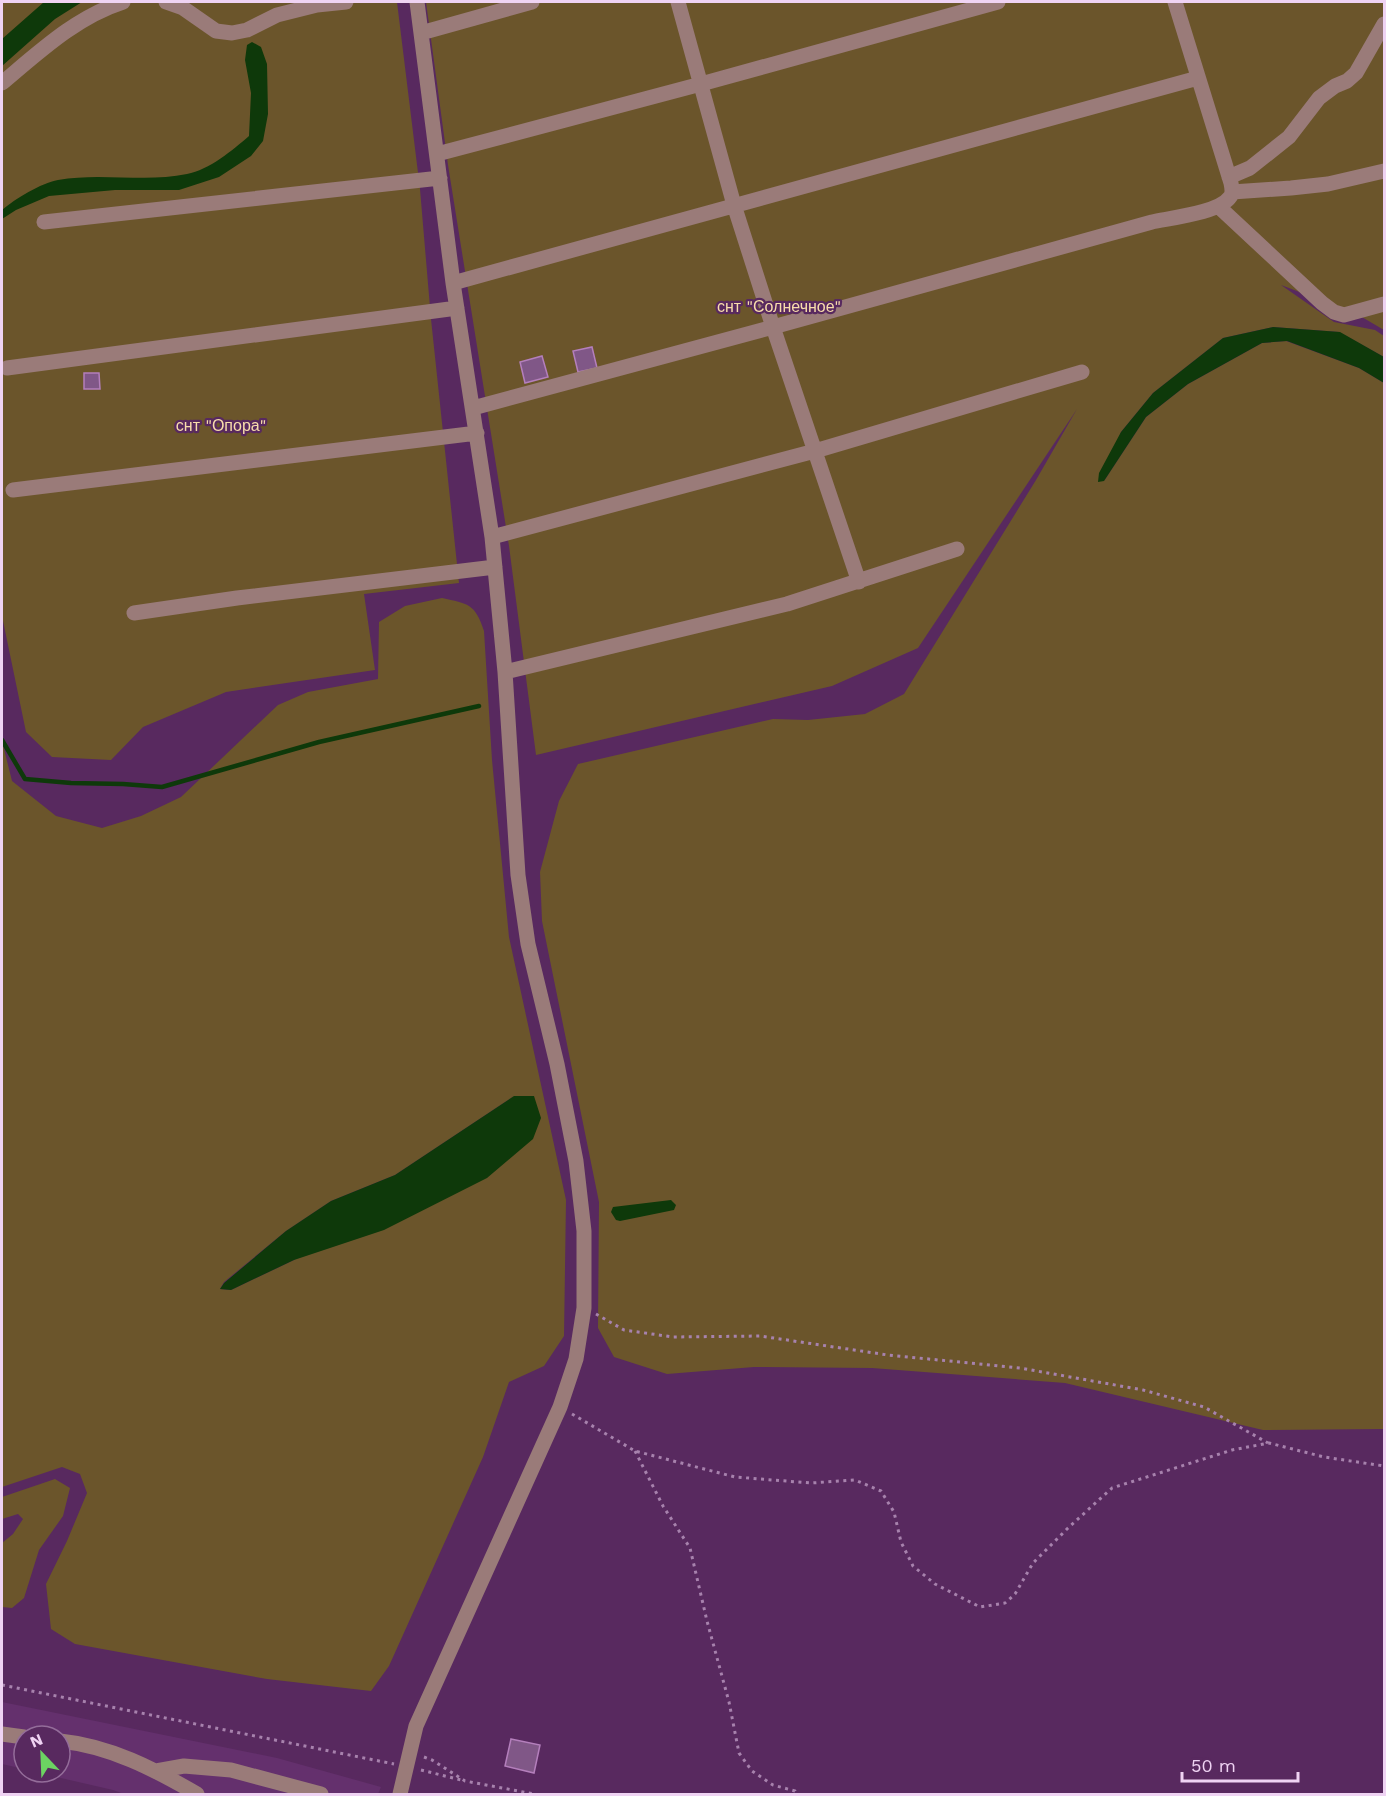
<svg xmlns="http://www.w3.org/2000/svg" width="1386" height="1796" viewBox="0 0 1386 1796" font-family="'Work Sans',sans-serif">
	<rect width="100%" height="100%" fill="#58295f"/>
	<!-- built -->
	<path fill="#64306d" d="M 2,1702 L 277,1758 L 381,1787 L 378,1794 L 124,1794 L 113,1790 L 35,1772 L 60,1772 L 60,1736 L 24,1736 L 24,1769 L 2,1764 Z"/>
	<!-- green -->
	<path fill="#6b552b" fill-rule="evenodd" d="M 2,2 L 397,2 L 420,189 L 431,319 L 459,583 L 364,594 L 375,670 L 226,692 L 143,727 L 111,760 L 52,757 L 26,732 L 2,616 Z
		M 426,2 L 1384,2 L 1384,330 L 1355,313 L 1281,285 L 1334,322 L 1375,330 L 1384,336 L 1384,357 L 1339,332 L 1273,327 L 1223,338 L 1153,393 L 1121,432 L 1104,481 L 1146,417 L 1188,384 L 1262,343 L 1286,341 L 1359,368 L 1384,383 L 1384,1429 L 1263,1430 L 1065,1383 L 872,1368 L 754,1367 L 667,1374 L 614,1357 L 598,1328 L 599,1202 L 542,921 L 540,872 L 559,801 L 578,764 L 773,719 L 808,720 L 865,714 L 904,694 L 1036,480 L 1077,409 L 918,648 L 832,686 L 536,755 L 509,546 L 448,165 Z
		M 442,598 C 468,604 475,603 484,631 L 492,760 L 509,937 L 566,1200 L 564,1336 L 544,1366 L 509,1382 L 483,1457 L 389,1666 L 371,1691 L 267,1679 L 75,1644 L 51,1629 L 46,1584 L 67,1541 L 87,1493 L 80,1474 L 62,1467 L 2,1487 L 2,741 L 12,781 L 56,816 L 102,828 L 141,816 L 181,797 L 278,705 L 308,692 L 378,679 L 379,622 L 405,606 ZM 514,1096 L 294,1260 L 231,1290 L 220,1289 L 224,1282 L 286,1231 L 331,1201 L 395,1175 Z
		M 55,1479 L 70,1488 L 63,1516 L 39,1550 L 24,1598 L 12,1608 L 2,1607 L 2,1543 L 13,1534 L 23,1519 L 18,1514 L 2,1519 L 2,1497 Z"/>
	<!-- water -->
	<path fill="#0e390a" d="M 44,2 L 82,2 L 55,19 L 2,66 L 2,39 Z
		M 252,42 L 261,47 L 267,64 L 268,114 L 263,141 L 251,156 L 219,177 L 179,190 L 115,190 L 49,196 L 16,210 L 2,219 L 2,210 C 15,199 41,183 58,180 C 101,172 145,183 187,174 C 209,170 233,150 249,136 L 251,93 L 245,60 L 247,45 Z
		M 1273,327 L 1340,332 L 1384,357 L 1384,383 L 1359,368 L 1287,341 L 1262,343 L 1188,384 L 1146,417 L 1104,481 L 1098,482 L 1099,473 L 1121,432 L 1153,393 L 1223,338 Z
		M 514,1096 L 534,1096 L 541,1118 L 533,1139 L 487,1178 L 384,1230 L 294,1260 L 231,1290 L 220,1289 L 224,1283 L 286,1231 L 331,1201 L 395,1175 Z
		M 671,1200 L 676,1205 L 674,1210 L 620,1221 L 616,1220 L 611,1212 L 613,1207 Z"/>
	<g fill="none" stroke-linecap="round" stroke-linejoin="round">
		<!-- stream -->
		<path stroke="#0e390a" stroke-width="4.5" d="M 2,740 L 25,779 L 71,783 L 123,784 L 162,787 L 319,742 L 479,706"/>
	</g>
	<!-- building -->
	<path fill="#805787" stroke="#b47fbc" stroke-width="1.5" d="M 592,347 L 597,368 L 578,372 L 573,351 Z
		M 542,356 L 548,377 L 525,383 L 520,362 Z
		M 84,373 L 99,373 L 100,389 L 84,389 Z
		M 511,1739 L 540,1745 L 534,1773 L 505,1766 Z"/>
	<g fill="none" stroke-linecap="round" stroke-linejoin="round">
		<!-- path -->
		<path stroke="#a782ad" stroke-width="3" stroke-dasharray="3 4.5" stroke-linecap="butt" d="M 596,1314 L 624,1330 L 673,1337 L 760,1336 L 888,1355 L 1020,1368 L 1143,1390 L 1204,1407 L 1268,1443
			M 572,1414 L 635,1451 L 735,1477 L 811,1483 L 855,1480 L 881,1491 L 894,1512 L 901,1542 L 913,1566 L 935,1584 L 980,1607 L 1005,1603 L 1015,1594 L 1033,1563 L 1068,1528 L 1112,1488 L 1232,1450 L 1269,1443 L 1324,1457 L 1384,1466
			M 635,1451 L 663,1506 L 690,1548 L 707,1621 L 729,1702 L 739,1753 L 752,1771 L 773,1785 L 795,1791 L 796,1794
			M 2,1685 L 394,1764
			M 424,1757 L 432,1760 L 465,1781 L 534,1794
			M 421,1770 L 465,1781"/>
		<!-- minor -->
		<path stroke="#9a7b79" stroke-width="15" d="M 166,2 L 183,8 L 216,31 L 232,33 L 247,30 L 277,15 L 317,5 L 346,2
			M 678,2 L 734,205 L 773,327 L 859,582
			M 421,33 L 532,2
			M 2,83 C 39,52 76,17 123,2
			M 437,154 L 701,84 L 998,2
			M 1229,177 L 1250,168 L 1289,137 L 1319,98 L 1335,86 L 1347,81 L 1356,73 L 1384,24
			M 1232,192 L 1291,188 L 1328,184 L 1384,171
			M 1218,206 L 1322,303 L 1334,312 L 1344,315 L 1384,304
			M 44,222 L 440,178
			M 453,283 L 1198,78
			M 7,368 L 457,308
			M 473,408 L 773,327 L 1152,222 C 1170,218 1219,213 1230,197 C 1233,194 1232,188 1231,183 L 1175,2
			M 13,490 L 477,433
			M 492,537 L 815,451 L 1082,372
			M 134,613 L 237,598 L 495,567
			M 505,672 L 787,604 L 957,549
			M 2,1734 L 24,1737
			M 60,1741 C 110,1746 154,1769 197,1794
			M 156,1771 L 184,1766 L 231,1770 L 321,1794
			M 400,1794 L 416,1726 L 560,1407 L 576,1359 L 584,1308 L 584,1231 L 576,1161 L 557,1064 L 528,944 L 518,875 L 505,672 L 492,537 L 453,283 L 417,2"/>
	</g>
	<g text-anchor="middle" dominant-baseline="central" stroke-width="4.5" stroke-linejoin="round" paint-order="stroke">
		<!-- park labels -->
		<g font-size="16" fill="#f8ddab" stroke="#58295f">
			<text x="779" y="306">снт "Солнечное"</text>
			<text x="221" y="425">снт "Опора"</text>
		</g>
	</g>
	<!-- border -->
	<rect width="1386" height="1796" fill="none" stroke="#efd3f3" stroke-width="6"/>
	<!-- north arrow -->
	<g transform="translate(42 1754) rotate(337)"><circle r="28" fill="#58295f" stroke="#946d9a" stroke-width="1.5"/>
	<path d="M0-4.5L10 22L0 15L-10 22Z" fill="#6cd362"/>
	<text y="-9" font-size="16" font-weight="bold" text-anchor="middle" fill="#efd3f3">N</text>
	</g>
	<!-- scale -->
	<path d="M1182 1772v9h116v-9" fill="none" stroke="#efd3f3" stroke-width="3"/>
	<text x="1191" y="1772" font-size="18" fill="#efd3f3" stroke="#58295f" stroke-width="4.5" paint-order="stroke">50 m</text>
</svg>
